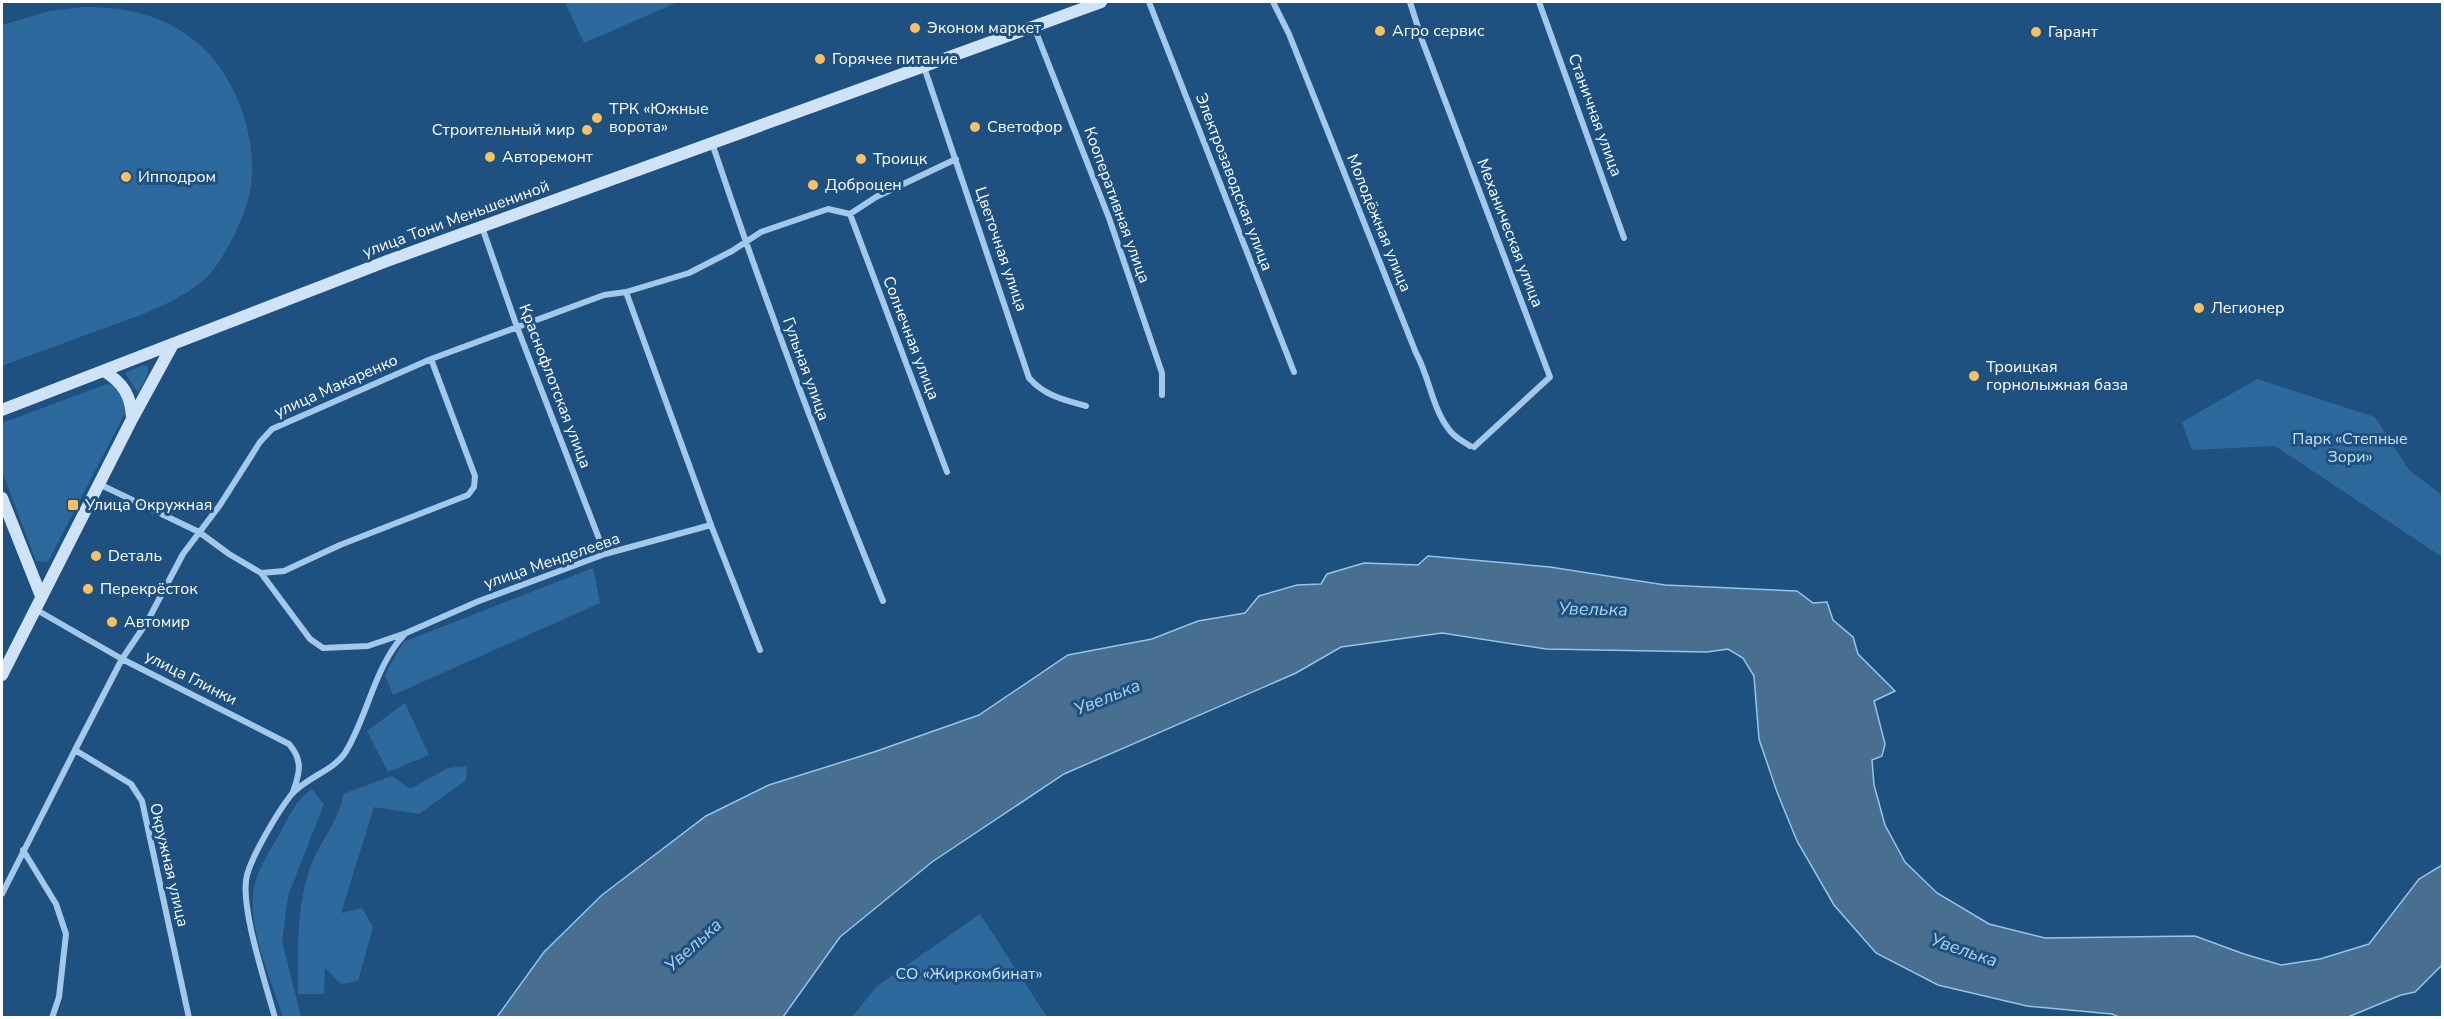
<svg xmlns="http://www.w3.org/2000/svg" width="2444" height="1019" viewBox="0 0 2444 1019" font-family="'Nunito Sans',sans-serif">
	<rect width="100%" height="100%" fill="#1e5180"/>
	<!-- green -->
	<path fill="#2e699d" d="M 565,2 L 678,2 L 584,43 Z
		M 83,7 C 127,7 167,15 201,46 C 238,80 259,142 250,191 C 247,207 240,223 233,238 C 226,250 218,266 208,276 C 178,304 137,316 99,330 C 67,342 34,354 2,366 L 2,25 L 50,11 Z
		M 143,365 L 148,367 L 148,374 L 138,393 L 125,373 Z
		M 2257,379 L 2375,417 L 2409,470 L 2442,495 L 2442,557 L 2275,446 L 2192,450 L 2182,422 Z
		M 107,384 C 121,384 122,400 126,411 L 48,562 L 36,561 L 2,471 L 2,423 Z
		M 593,568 L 600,603 L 393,695 L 385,675 L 403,642 Z
		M 405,703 L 429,755 L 388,772 L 367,731 Z
		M 467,766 L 466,780 L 419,814 L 374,807 L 341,913 L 362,908 L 373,927 L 358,981 L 341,984 L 325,968 L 324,994 L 298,994 C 298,954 296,912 308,874 C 315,848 341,819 343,794 L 392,776 L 410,789 L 448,768 Z
		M 312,789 L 324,804 L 288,896 L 282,941 L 301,1017 L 283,1017 C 271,979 245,923 255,883 C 260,865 271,849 280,833 C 289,817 296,799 312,789 Z
		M 980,914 L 1047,1017 L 852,1017 L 877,986 Z"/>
	<!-- water -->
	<path fill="#486e90" stroke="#96c4ea" stroke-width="1.5" d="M 1428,556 L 1550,567 L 1665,585 L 1797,591 L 1813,603 L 1827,602 L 1833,620 L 1853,637 L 1858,654 L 1895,691 L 1874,701 L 1885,744 L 1882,756 L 1872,760 L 1874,785 L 1885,825 L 1905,862 L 1937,893 L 1989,924 L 2045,938 L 2195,936 L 2244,954 L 2281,965 L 2320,959 L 2369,944 L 2419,879 L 2442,865 L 2442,965 L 2415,992 L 2401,995 L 2348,1017 L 2119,1017 L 2112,1014 L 2027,1006 L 1938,985 L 1876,953 L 1834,905 L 1797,841 L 1777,792 L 1759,739 L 1754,676 L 1743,658 L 1728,649 L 1707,652 L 1546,649 L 1442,633 L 1341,647 L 1296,673 L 1064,774 L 932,862 L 840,937 L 783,1017 L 497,1017 L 544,952 L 602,895 L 706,816 L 769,785 L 874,752 L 979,715 L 1068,655 L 1152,639 L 1198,621 L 1245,613 L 1259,596 L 1297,585 L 1321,584 L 1327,574 L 1364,563 L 1418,565 Z"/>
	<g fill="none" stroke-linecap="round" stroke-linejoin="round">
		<!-- street -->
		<path stroke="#a3c8e9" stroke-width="6" d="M 1149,2 L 1294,372
			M 1273,2 L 1289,34 L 1416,353 C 1430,378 1432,410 1451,432 C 1456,438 1464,442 1470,446
			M 1410,2 L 1422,40 L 1550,377 L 1474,447
			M 1539,2 L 1624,238
			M 1034,27 L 1109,218 L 1162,373 L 1162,395
			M 924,67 L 1029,378 C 1045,396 1064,400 1086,406
			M 712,143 C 764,298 821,450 883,601
			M 850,214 L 947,472
			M 482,227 L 517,327 L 605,554
			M 626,292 L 711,525 L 760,650
			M 99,484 L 199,532 L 229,554 L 261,573 L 310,639 L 323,648 L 368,646 L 406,633 L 479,601 L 605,554 L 711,525
			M 261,573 L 284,571 L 340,545 L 468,495 L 474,487 L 475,476 L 431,359
			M 35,609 L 122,659 L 289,744 C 303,760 300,773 293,792
			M 75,750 L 122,659 L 147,622 L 183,554 L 220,505 L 260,442 L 272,429 L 431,359 L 604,295 L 626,292 L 689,273 L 732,251 L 761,232 L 828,209 L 850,214 L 876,197 L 956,159
			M 23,850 L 56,904 L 66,934 L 59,997 L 52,1018
			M 2,894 L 75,750 L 131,784 L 142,801 L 189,1018
			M 275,1018 C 266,984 239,905 247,875 C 253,854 277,813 291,795 C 305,778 333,771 345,753 C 368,716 374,667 404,635"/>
		<!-- secondary -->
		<path stroke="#cee3f7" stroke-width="12" d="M 104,371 C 123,383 131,395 132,418
			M 2,410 L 387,261 L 1101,2
			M 2,498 L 41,596
			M 2,675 L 132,419 L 173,344"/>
	</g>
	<!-- markers -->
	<g fill="#f7c062" stroke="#1e5180" stroke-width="2">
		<circle cx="915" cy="28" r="6"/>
		<circle cx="1380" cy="31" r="6"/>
		<circle cx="2036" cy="32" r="6"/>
		<circle cx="820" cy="59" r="6"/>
		<circle cx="597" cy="118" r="6"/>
		<circle cx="975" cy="127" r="6"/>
		<circle cx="587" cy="130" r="6"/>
		<circle cx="490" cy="157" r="6"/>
		<circle cx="861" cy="159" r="6"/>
		<circle cx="126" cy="177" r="6"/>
		<circle cx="813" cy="185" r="6"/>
		<circle cx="2199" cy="308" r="6"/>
		<circle cx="1974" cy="376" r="6"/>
		<rect x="67" y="499" width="12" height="12" rx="3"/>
		<circle cx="96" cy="556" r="6"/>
		<circle cx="88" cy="589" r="6"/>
		<circle cx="112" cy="622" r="6"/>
	</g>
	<g text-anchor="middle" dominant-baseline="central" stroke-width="6" stroke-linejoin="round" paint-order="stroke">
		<!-- poi labels -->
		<g font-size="16" fill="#fff" stroke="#1e5180" text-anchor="start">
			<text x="927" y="28">Эконом маркет</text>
			<text x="1392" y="31">Агро сервис</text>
			<text x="2048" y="32">Гарант</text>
			<text x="832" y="59">Горячее питание</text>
			<text x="609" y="109">ТРК «Южные<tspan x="609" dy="18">ворота»</tspan></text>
			<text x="987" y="127">Светофор</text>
			<text x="575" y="130" text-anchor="end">Строительный мир</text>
			<text x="502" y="157">Авторемонт</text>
			<text x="873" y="159">Троицк</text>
			<text x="138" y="177">Ипподром</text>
			<text x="825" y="185">Доброцен</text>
			<text x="2211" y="308">Легионер</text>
			<text x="1986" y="367">Троицкая<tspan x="1986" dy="18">горнолыжная база</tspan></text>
			<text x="85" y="505">Улица Окружная</text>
			<text x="108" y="556">Dеталь</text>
			<text x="100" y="589">Перекрёсток</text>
			<text x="124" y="622">Автомир</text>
		</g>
		<!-- street labels -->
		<g font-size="16" fill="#fff" stroke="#1e5180">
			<text transform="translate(1595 115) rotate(70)">Станичная улица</text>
			<text transform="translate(1234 182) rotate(69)">Электрозаводская улица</text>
			<text transform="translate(1117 205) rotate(70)">Кооперативная улица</text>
			<text transform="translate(456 219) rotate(-20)">улица Тони Меньшениной</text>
			<text transform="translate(1379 223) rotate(68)">Молодёжная улица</text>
			<text transform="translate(1510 233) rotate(69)">Механическая улица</text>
			<text transform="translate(1001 249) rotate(71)">Цветочная улица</text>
			<text transform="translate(911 338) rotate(69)">Солнечная улица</text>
			<text transform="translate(806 369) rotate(70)">Гульная улица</text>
			<text transform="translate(336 386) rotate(-24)">улица Макаренко</text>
			<text transform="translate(555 386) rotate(69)">Краснофлотская улица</text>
			<text transform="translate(552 561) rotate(-19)">улица Менделеева</text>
			<text transform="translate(191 678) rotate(27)">улица Глинки</text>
			<text transform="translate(169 865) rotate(77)">Окружная улица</text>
		</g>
		<!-- park labels -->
		<g font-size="16" fill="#c7e0f6" stroke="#1e5180">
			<text x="2350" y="439">Парк «Степные<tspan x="2350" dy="18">Зори»</tspan></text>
			<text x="969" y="974">СО «Жиркомбинат»</text>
		</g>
		<!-- water labels -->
		<g font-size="18" font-style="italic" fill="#aed2f0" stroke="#1e5180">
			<text transform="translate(1593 609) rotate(1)">Увелька</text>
			<text transform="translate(1107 697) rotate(-22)">Увелька</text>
			<text transform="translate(693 945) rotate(-42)">Увелька</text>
			<text transform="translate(1964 950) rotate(19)">Увелька</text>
		</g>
	</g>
	<!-- border -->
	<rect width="2444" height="1019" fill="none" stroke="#ffffff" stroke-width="6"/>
</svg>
